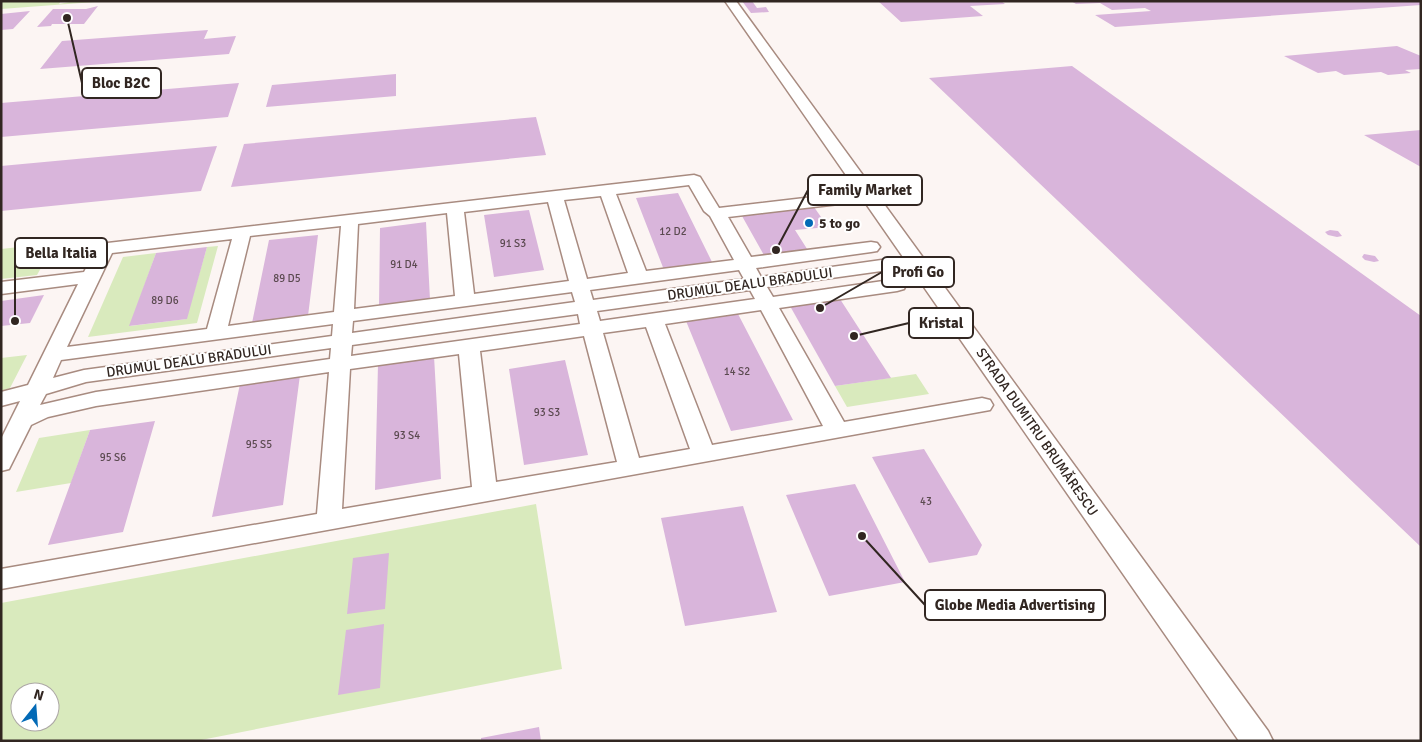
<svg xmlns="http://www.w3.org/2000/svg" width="1422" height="742" viewBox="0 0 1422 742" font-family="Signika,sans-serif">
	<rect width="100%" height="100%" fill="#fcf5f3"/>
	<!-- green -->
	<path fill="#d9eabd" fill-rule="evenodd" d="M 1,1 L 61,1 L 59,4 L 75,1 L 108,1 L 1,9 Z
		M 55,243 L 37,275 L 1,279 L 1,249 Z
		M 218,246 L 197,323 L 88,337 L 123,257 L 156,253 L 130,326 L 186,319 L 207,247 Z
		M 27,355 L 10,388 L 1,391 L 1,358 Z
		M 916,374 L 929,394 L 847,407 L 835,386 Z
		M 90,430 L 71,483 L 16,492 L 39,438 Z
		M 536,504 L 562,669 L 196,741 L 1,741 L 1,603 ZM 20,692 L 50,692 L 50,722 L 20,722 Z"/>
	<!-- building -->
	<path fill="#d9b5db" d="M 742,1 L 752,1 L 757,8 L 766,7 L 769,12 L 751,13 Z
		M 878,1 L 1001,1 L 1005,4 L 970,6 L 983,16 L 901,22 Z
		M 1071,1 L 1421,1 L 1421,5 L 1115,27 L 1095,15 L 1151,11 L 1145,8 L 1112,10 L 1100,3 L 1076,4 Z
		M 98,6 L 84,24 L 52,24 L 51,26 L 37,27 L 53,9 L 86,9 Z
		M 30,11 L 13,29 L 1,30 L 1,14 Z
		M 208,30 L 204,39 L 236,36 L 229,54 L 40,69 L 62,41 Z
		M 1397,46 L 1421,56 L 1421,69 L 1405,70 L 1411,73 L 1388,75 L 1381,72 L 1344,75 L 1336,71 L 1318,73 L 1284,56 Z
		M 1072,66 L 1421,316 L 1421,547 L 929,78 Z
		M 396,74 L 396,96 L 266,107 L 272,85 Z
		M 239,83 L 228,117 L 1,137 L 1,103 Z
		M 536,117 L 546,155 L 231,187 L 244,144 Z
		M 1421,130 L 1421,167 L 1364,135 Z
		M 217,146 L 201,191 L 1,211 L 1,166 Z
		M 678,193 L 713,264 L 664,270 L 636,198 Z
		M 814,207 L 828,227 L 795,230 L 809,252 L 765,257 L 742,216 Z
		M 529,210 L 544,270 L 494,277 L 484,215 Z
		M 426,222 L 430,300 L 379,307 L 380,228 Z
		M 1330,230 L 1338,231 L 1342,236 L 1337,237 L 1328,235 L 1325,232 Z
		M 318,235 L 308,316 L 252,323 L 269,240 Z
		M 207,247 L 187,319 L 129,326 L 156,253 Z
		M 1364,254 L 1375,256 L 1379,261 L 1374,262 L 1365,260 L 1362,257 Z
		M 44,295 L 30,323 L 1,326 L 1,301 Z
		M 840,299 L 891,378 L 835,386 L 790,306 Z
		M 738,314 L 793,420 L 731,431 L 686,321 Z
		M 434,356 L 441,479 L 375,490 L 378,364 Z
		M 565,360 L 588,455 L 524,465 L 509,369 Z
		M 300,375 L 283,505 L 212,517 L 240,384 Z
		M 155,421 L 123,532 L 48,545 L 90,430 Z
		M 924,449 L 982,545 L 977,555 L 929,563 L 872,457 Z
		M 855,484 L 905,582 L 829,596 L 786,495 Z
		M 743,506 L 777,612 L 685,626 L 661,518 Z
		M 389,553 L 385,609 L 347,614 L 353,558 Z
		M 384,624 L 380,688 L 338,695 L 346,630 Z
		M 539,727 L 541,741 L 481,741 L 481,738 Z"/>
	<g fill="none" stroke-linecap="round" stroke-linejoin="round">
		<defs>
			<path id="street" d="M 725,1 L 736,1 L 1268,731 L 1273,741 L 1239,741 L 910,267 L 767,287 L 773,297 L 897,279 L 904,281 L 906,285 L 904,289 L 897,291 L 779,308 L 844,422 L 982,398 L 990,400 L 993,405 L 990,410 L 1,589 L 1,569 L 317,514 L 329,372 L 96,406 L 48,417 L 31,425 L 9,469 L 1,471 L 1,439 L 20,401 L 1,406 L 1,392 L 28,385 L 78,284 L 1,294 L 1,282 L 84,272 L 99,244 L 694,175 L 700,177 L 719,208 L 839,194 L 845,196 L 847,199 L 845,202 L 839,204 L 728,217 L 751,257 L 871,242 L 877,243 L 880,247 L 877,251 L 871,252 L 756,268 L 761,277 L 903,257 ZM 689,185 L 704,211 L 710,216 L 734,260 L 646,271 L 616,194 ZM 601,196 L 628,273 L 587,279 L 564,200 ZM 548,202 L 569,281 L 474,294 L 464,212 ZM 447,213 L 455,296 L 354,309 L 358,224 ZM 341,226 L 334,312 L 228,326 L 250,236 ZM 232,239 L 207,329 L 67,347 L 112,253 ZM 739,270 L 744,279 L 593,300 L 590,290 ZM 750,290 L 755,299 L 600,321 L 597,311 ZM 572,292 L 575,302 L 352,333 L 353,321 ZM 761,310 L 823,426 L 712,445 L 665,324 ZM 578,314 L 580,324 L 351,356 L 352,345 ZM 333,324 L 332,336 L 84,370 L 53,378 L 61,360 ZM 646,327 L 690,449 L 639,458 L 603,333 ZM 584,336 L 617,462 L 496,482 L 480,351 ZM 331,348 L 330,359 L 96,392 L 40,405 L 46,394 L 86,382 ZM 459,354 L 472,487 L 342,509 L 350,369 Z"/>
		</defs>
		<!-- street casing -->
		<use href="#street" stroke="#a88b80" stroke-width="3"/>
		<!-- street -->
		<use href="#street" fill="#fff" fill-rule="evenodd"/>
	</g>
	<!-- markers -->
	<circle fill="#036ab6" stroke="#fff" stroke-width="2" cx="809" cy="223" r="5"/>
	<g text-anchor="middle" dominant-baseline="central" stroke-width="4" stroke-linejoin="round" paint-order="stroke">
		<!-- number labels -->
		<g font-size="11" fill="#5b4a50">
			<text x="673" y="231">12 D2</text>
			<text x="513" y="243">91 S3</text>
			<text x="404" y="264">91 D4</text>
			<text x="287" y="278">89 D5</text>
			<text x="165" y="300">89 D6</text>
			<text x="737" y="371">14 S2</text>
			<text x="547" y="412">93 S3</text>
			<text x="407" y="435">93 S4</text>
			<text x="259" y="444">95 S5</text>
			<text x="113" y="457">95 S6</text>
			<text x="926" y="501">43</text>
		</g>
		<!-- poi labels -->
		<g font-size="14" font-weight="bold" fill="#312621" stroke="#fff" text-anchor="start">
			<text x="819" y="223">5 to go</text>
		</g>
		<!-- street labels -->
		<g font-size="14" fill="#312621" stroke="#fff">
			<text transform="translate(750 284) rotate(-8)">DRUMUL DEALU BRADULUI</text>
			<text transform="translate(189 361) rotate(-8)">DRUMUL DEALU BRADULUI</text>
			<text transform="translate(1037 432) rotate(55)">STRADA DUMITRU BRUMĂRESCU</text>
		</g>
	</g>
	<!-- callouts -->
	<path fill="none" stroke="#312621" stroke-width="2" d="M67 18L82 83M776 250L808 190M15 321L15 253M820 308L882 272M854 336L909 323M862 536L925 605"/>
	<g fill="#312621" stroke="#fff" stroke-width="2">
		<circle cx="67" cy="18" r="5"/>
		<circle cx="776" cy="250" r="5"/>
		<circle cx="15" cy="321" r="5"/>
		<circle cx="820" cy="308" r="5"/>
		<circle cx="854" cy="336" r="5"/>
		<circle cx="862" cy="536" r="5"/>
	</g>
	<g fill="#fff" stroke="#312621" stroke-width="2">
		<rect x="82" y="68" width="79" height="30" rx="5"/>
		<rect x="808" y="175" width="114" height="30" rx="5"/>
		<rect x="15" y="238" width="92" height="30" rx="5"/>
		<rect x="882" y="257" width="72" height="30" rx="5"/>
		<rect x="909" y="308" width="64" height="30" rx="5"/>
		<rect x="925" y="590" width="180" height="30" rx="5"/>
	</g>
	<g font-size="15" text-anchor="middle" font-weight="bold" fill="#312621">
		<text x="121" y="88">Bloc B2C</text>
		<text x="865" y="195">Family Market</text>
		<text x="61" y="258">Bella Italia</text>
		<text x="918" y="277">Profi Go</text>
		<text x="941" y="328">Kristal</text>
		<text x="1015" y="610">Globe Media Advertising</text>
	</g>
	<!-- border -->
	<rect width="1422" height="742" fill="none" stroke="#312621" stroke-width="5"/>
	<!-- north arrow -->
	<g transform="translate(35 707) rotate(17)"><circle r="24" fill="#ffffff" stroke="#ada8a6"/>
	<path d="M0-4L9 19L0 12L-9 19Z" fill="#036ab6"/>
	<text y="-8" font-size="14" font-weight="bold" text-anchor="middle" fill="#312621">N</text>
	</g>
</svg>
